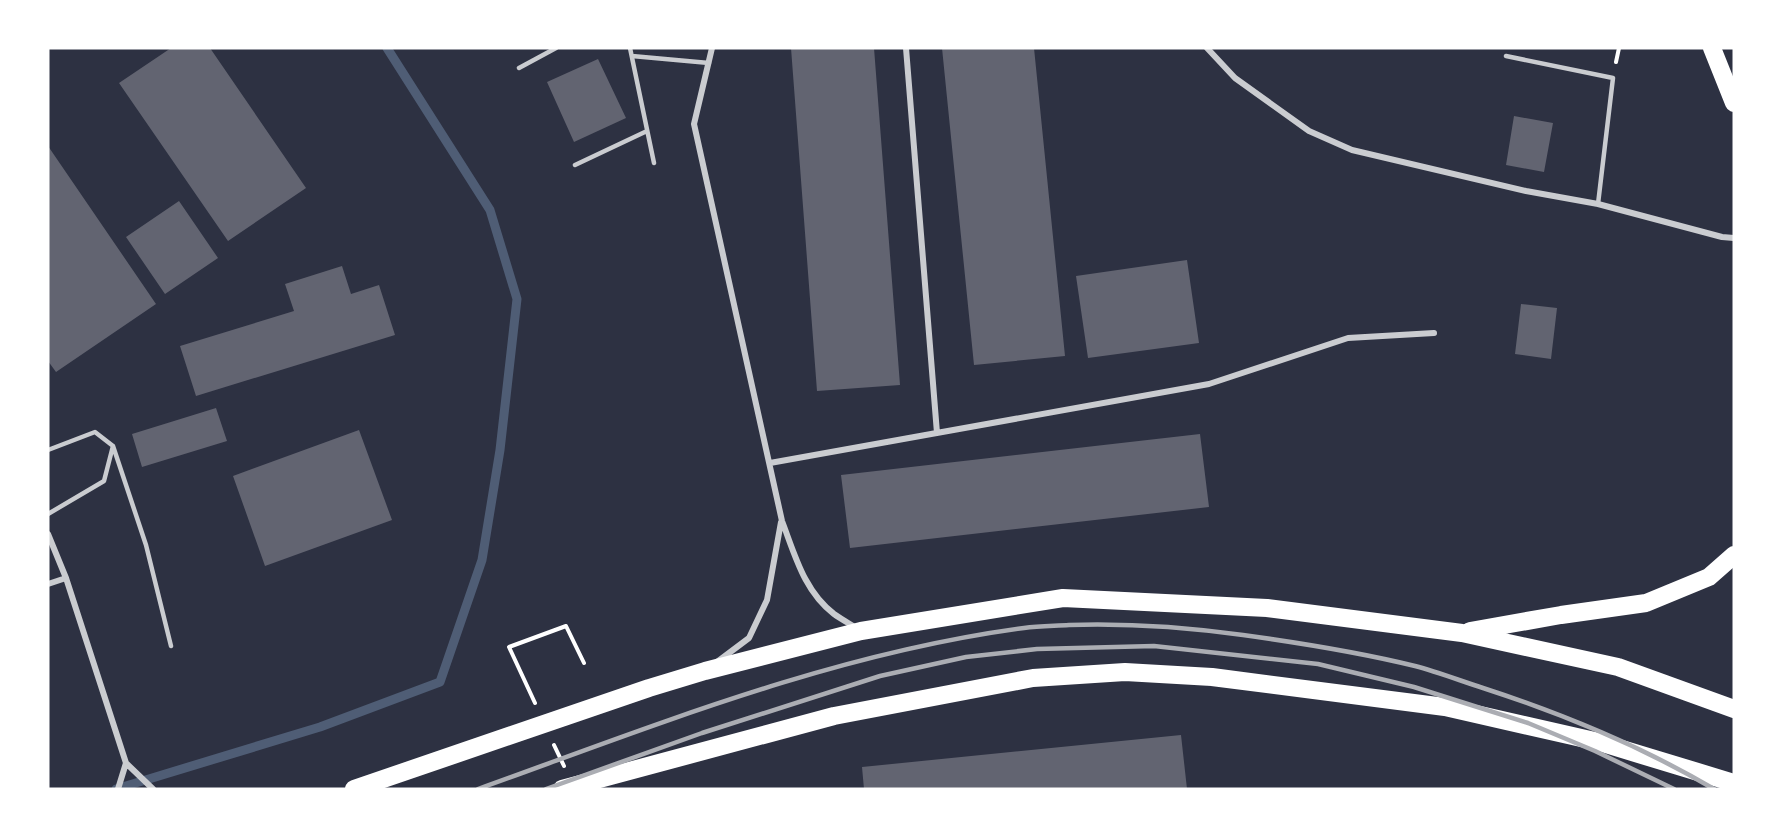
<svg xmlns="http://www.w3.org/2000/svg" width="1782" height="837" viewBox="0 0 1782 837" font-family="Helvetica,sans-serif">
	<rect width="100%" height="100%" fill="#2d3142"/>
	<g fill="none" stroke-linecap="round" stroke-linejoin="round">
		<!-- stream -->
		<path stroke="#4f5d75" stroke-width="9" d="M 116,789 L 320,727 L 440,682 L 482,560 L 500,450 L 517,299 L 490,210 L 387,48"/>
	</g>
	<!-- building -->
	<path fill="#626471" d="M 171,48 L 210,48 L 306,188 L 228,241 L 119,83 Z
		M 791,48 L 874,48 L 900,385 L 817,391 Z
		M 942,48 L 1034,48 L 1065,356 L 974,365 Z
		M 598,59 L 626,118 L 574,142 L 547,82 Z
		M 1514,116 L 1553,123 L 1544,172 L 1506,165 Z
		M 48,146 L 156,304 L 56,372 L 48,361 Z
		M 179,201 L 218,258 L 165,294 L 126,237 Z
		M 1187,260 L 1199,343 L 1088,358 L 1076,276 Z
		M 342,266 L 351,294 L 379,285 L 395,335 L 196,396 L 180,346 L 294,311 L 285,284 Z
		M 1521,304 L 1557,308 L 1551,359 L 1515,354 Z
		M 216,408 L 227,441 L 142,467 L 132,434 Z
		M 359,430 L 392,520 L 265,566 L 233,476 Z
		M 1200,434 L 1209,507 L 850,548 L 841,475 Z
		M 1181,735 L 1187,789 L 864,789 L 862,767 Z"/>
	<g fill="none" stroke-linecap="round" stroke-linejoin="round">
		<!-- path -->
		<path stroke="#fff" stroke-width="4" d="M 1616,62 L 1619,48
			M 535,703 L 509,647 L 566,626 L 584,663
			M 554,745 L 564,766"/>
		<!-- service -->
		<path stroke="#caccd0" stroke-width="4.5" d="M 630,48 L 654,163
			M 632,56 L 709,63
			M 1506,56 L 1613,78 L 1598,204
			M 519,68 L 556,48
			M 575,165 L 647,131
			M 48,450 L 95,432 L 113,446 L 146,545 L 171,646
			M 48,514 L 104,481 L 113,446"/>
		<!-- minor -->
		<path stroke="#caccd0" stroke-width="6" d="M 712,48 L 694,124 L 782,521 C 795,555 804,591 834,614 C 841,619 850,624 858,629
			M 906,48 L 937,433
			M 1207,48 L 1235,78 L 1309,131 L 1352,150 L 1526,191 L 1598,204 L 1722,237 L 1734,238
			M 770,463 L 1209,384 L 1348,338 L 1434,333
			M 48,534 L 66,578 L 126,763 L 153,789
			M 48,584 L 66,578
			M 717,662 L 749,638 L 767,600 L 781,522
			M 118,789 L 126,763"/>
		<!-- motorway -->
		<path stroke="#fff" stroke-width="18" d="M 1712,48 L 1734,103
			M 1470,631 L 1561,615 L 1646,603 L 1709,577 L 1734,555
			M 354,789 L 649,688 L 705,671 L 861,631 L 1063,598 L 1267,608 L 1462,633 L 1618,667 L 1734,709
			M 562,789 L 834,716 L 1033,678 L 1125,672 L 1212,677 L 1445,707 L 1599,742 L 1734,783"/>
		<!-- rail -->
		<path stroke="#abadb3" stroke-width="4.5" d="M 478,789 C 656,725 835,653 1024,628 C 1039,626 1054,626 1069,625 C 1129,623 1184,627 1243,635 C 1301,643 1358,652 1415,666 C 1438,672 1461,681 1483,688 C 1563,714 1641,746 1714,789
			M 546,789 L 702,733 L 880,676 L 966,657 L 1037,649 L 1154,646 L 1318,664 L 1414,687 L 1528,723 L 1595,751 L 1674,789"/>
	</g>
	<!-- border -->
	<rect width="1782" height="837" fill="none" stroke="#ffffff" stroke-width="99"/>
</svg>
